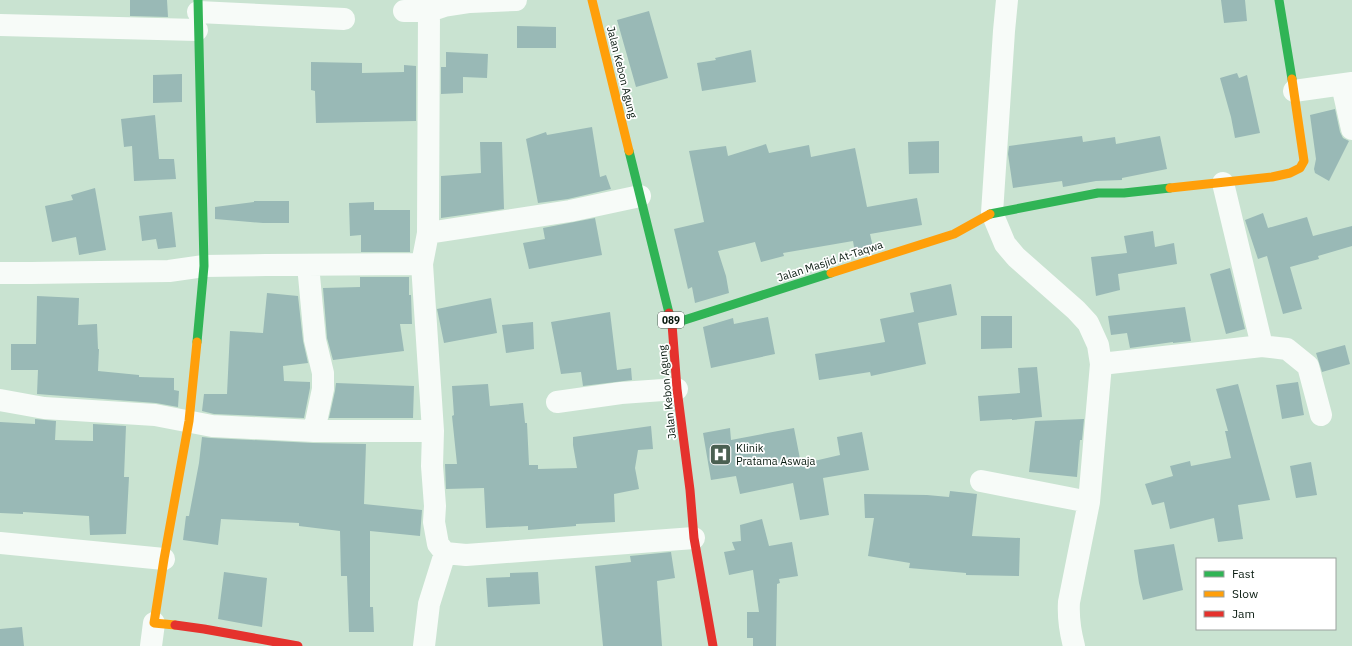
<svg xmlns="http://www.w3.org/2000/svg" width="1352" height="646" viewBox="0 0 1352 646" font-family="'IBM Plex Sans',sans-serif">
	<rect width="100%" height="100%" fill="#c9e3d1"/>
	<!-- building -->
	<path fill="#99b9b6" d="M 130,0 L 167,0 L 168,17 L 130,16 Z
		M 1221,0 L 1245,0 L 1247,21 L 1224,23 Z
		M 649,11 L 668,78 L 636,87 L 617,20 Z
		M 517,26 L 556,27 L 556,48 L 517,48 Z
		M 751,50 L 756,82 L 702,91 L 697,63 L 716,60 L 715,58 Z
		M 446,52 L 488,54 L 487,78 L 463,77 L 463,93 L 441,94 L 441,67 L 446,67 Z
		M 311,62 L 362,63 L 362,73 L 404,72 L 404,65 L 416,66 L 416,121 L 316,123 L 315,91 L 311,90 Z
		M 1237,73 L 1239,78 L 1247,75 L 1260,133 L 1235,138 L 1231,117 L 1220,78 Z
		M 182,74 L 182,102 L 153,103 L 153,75 Z
		M 1335,109 L 1340,132 L 1343,138 L 1349,141 L 1329,181 L 1315,173 L 1314,169 L 1316,159 L 1310,115 Z
		M 155,115 L 159,159 L 174,159 L 176,179 L 134,181 L 132,146 L 124,147 L 121,119 Z
		M 592,127 L 600,177 L 606,175 L 611,189 L 568,199 L 538,203 L 526,139 L 546,132 L 547,135 Z
		M 1082,136 L 1083,142 L 1115,137 L 1116,144 L 1160,136 L 1167,169 L 1122,178 L 1122,180 L 1096,181 L 1063,187 L 1062,181 L 1013,188 L 1008,154 L 1009,146 Z
		M 939,141 L 939,173 L 909,174 L 908,142 Z
		M 480,142 L 502,142 L 504,209 L 441,218 L 441,176 L 481,173 Z
		M 766,144 L 769,153 L 809,145 L 811,157 L 855,148 L 867,207 L 917,198 L 922,225 L 870,234 L 873,247 L 855,253 L 853,241 L 783,253 L 784,256 L 761,262 L 755,242 L 718,251 L 726,276 L 729,293 L 695,303 L 692,287 L 688,289 L 674,229 L 704,222 L 689,151 L 726,146 L 728,156 Z
		M 95,188 L 106,250 L 79,255 L 76,237 L 52,242 L 45,206 L 73,200 L 71,195 Z
		M 254,201 L 289,201 L 289,223 L 263,223 L 215,219 L 215,207 L 254,202 Z
		M 374,202 L 374,210 L 410,210 L 410,252 L 361,252 L 361,235 L 350,236 L 349,203 Z
		M 172,212 L 176,247 L 158,249 L 156,239 L 142,241 L 139,216 Z
		M 1263,213 L 1268,228 L 1307,217 L 1313,236 L 1352,226 L 1352,246 L 1318,256 L 1319,259 L 1290,267 L 1302,309 L 1283,314 L 1267,256 L 1258,259 L 1245,220 Z
		M 595,218 L 602,255 L 529,269 L 523,243 L 545,239 L 543,228 Z
		M 1153,231 L 1155,247 L 1174,243 L 1177,264 L 1118,274 L 1120,290 L 1096,296 L 1091,257 L 1127,253 L 1124,236 Z
		M 1230,268 L 1245,329 L 1226,334 L 1210,274 Z
		M 360,277 L 409,277 L 409,295 L 411,295 L 412,324 L 400,324 L 404,351 L 333,360 L 327,338 L 323,288 L 360,287 Z
		M 951,284 L 957,315 L 918,323 L 926,364 L 871,376 L 870,372 L 819,380 L 815,354 L 885,342 L 880,319 L 914,312 L 910,293 Z
		M 267,293 L 298,296 L 303,341 L 308,363 L 283,366 L 284,381 L 310,382 L 310,388 L 304,418 L 214,414 L 202,411 L 204,394 L 227,394 L 230,331 L 263,333 Z
		M 37,296 L 79,298 L 78,325 L 97,324 L 98,349 L 99,349 L 98,371 L 139,375 L 139,377 L 174,378 L 174,390 L 179,391 L 178,407 L 156,403 L 37,394 L 38,370 L 11,370 L 11,344 L 36,344 Z
		M 491,298 L 497,333 L 444,343 L 437,309 Z
		M 1185,307 L 1191,341 L 1173,343 L 1173,342 L 1130,348 L 1127,333 L 1111,335 L 1108,316 Z
		M 610,312 L 617,370 L 631,368 L 632,380 L 583,386 L 581,372 L 561,374 L 551,322 Z
		M 981,316 L 1012,316 L 1012,348 L 981,349 Z
		M 768,317 L 775,354 L 711,368 L 703,327 L 733,318 L 734,324 Z
		M 533,322 L 534,349 L 506,353 L 502,325 Z
		M 1345,345 L 1350,364 L 1322,372 L 1316,353 Z
		M 1037,367 L 1042,417 L 1012,420 L 1012,419 L 980,421 L 978,396 L 1020,393 L 1018,368 Z
		M 1298,382 L 1304,415 L 1282,419 L 1276,385 Z
		M 336,383 L 414,386 L 413,418 L 329,418 L 335,391 Z
		M 488,384 L 490,406 L 523,403 L 525,423 L 527,423 L 529,465 L 538,465 L 538,469 L 577,468 L 573,445 L 573,437 L 651,426 L 653,449 L 638,450 L 635,468 L 639,489 L 614,494 L 615,522 L 576,524 L 576,526 L 528,530 L 528,526 L 486,528 L 484,488 L 446,489 L 445,464 L 457,464 L 452,416 L 454,415 L 452,386 Z
		M 1238,384 L 1270,500 L 1238,505 L 1243,539 L 1218,542 L 1214,518 L 1170,529 L 1164,502 L 1152,505 L 1145,484 L 1173,476 L 1170,466 L 1190,461 L 1191,466 L 1231,458 L 1225,431 L 1228,431 L 1216,389 Z
		M 35,419 L 56,421 L 55,440 L 93,441 L 93,424 L 126,426 L 124,477 L 129,477 L 126,534 L 90,535 L 89,516 L 23,512 L 23,514 L 0,513 L 0,422 L 35,424 Z
		M 1084,419 L 1082,440 L 1080,440 L 1077,477 L 1029,472 L 1035,421 Z
		M 730,428 L 731,440 L 794,428 L 801,464 L 840,455 L 837,437 L 862,432 L 869,470 L 823,478 L 829,515 L 800,520 L 793,483 L 740,494 L 736,476 L 711,480 L 703,433 Z
		M 202,437 L 211,438 L 313,443 L 366,444 L 364,504 L 422,510 L 420,536 L 370,531 L 370,607 L 373,607 L 374,632 L 349,632 L 347,576 L 341,576 L 340,531 L 299,526 L 299,523 L 221,519 L 218,545 L 183,540 L 186,516 L 189,516 L 199,463 Z
		M 1311,462 L 1317,495 L 1296,498 L 1290,466 Z
		M 950,491 L 977,494 L 972,536 L 1020,538 L 1019,576 L 966,575 L 966,573 L 909,568 L 910,563 L 868,556 L 874,518 L 865,518 L 864,494 L 927,495 L 949,497 Z
		M 762,519 L 769,546 L 792,542 L 798,576 L 779,579 L 780,583 L 777,584 L 776,646 L 753,646 L 753,638 L 747,638 L 747,612 L 759,612 L 753,570 L 729,575 L 724,552 L 735,550 L 732,542 L 741,541 L 740,525 Z
		M 1174,544 L 1183,590 L 1143,600 L 1139,583 L 1134,550 Z
		M 671,552 L 675,578 L 657,581 L 662,646 L 603,646 L 595,566 L 631,562 L 630,556 Z
		M 224,572 L 267,578 L 262,627 L 218,619 Z
		M 538,572 L 540,604 L 488,607 L 486,578 L 510,577 L 510,573 Z
		M 22,627 L 24,646 L 0,646 L 0,629 Z"/>
	<g fill="none" stroke-linecap="round" stroke-linejoin="round">
		<!-- street -->
		<path stroke="#f7fbf8" stroke-width="22" d="M 1007,0 L 1004,31 L 992,213 L 1005,244 L 1016,257 L 1076,310 L 1088,323 L 1098,345 L 1101,364 L 1089,502 L 1069,602 C 1068,618 1070,631 1074,646
			M 404,11 L 429,11 L 444,6 L 470,2 L 516,0
			M 198,12 L 344,19
			M 0,25 L 197,30
			M 1342,85 L 1352,129
			M 1294,91 L 1352,83
			M 1223,183 L 1262,346
			M 428,233 L 429,11
			M 422,264 L 433,431 L 432,466 L 435,506 L 434,522 L 438,544 L 445,553 L 466,555 L 694,538
			M 308,265 L 315,340 L 323,373 L 323,389 L 314,431
			M 0,273 L 31,273 L 169,271 L 204,266 L 266,265 L 422,264 L 428,233 L 570,211 L 640,196
			M 1101,364 L 1262,346 L 1287,349 L 1308,366 L 1321,415
			M 0,400 L 44,408 L 155,415 L 212,426 L 314,431 L 433,431
			M 557,402 L 621,393 L 677,389
			M 981,481 L 1089,502
			M 0,543 L 164,559
			M 151,646 L 154,623
			M 424,646 L 429,604 L 445,553"/>
		<!-- fast -->
		<path stroke="#30b455" stroke-width="9" d="M 1279,0 L 1292,79
			M 629,151 L 669,313
			M 990,214 L 1098,193 L 1124,193 L 1170,188
			M 672,324 L 831,273
			M 197,342 L 204,266 L 198,0"/>
		<!-- slow -->
		<path stroke="#ff9f0a" stroke-width="9" d="M 592,0 L 629,151
			M 1170,188 L 1272,177 L 1290,173 L 1300,168 L 1304,161 L 1292,79
			M 831,273 L 954,234 L 990,214
			M 175,625 L 154,623 L 164,559 L 189,421 L 197,342"/>
		<!-- jam -->
		<path stroke="#e5322d" stroke-width="9" d="M 669,313 L 672,324 L 677,389 L 690,490 L 694,538 L 713,646
			M 175,625 L 204,629 L 298,646"/>
	</g>
	<!-- icons -->
	<defs>
		<symbol id="hospital-square" viewBox="-11 -11 22 22"><rect x="-9" y="-9" width="18" height="18" rx="4" fill="#4b6052" stroke="#fff"/><path d="M-5-5h3v3.5h4V-5h3V5h-3V1.5h-4V5h-3Z" fill="#fff"/></symbol>
	</defs>
	<g fill-rule="evenodd">
		<use href="#hospital-square" x="708" y="442" width="25" height="25"/>
	</g>
	<g text-anchor="middle" dominant-baseline="central" stroke-width="3.5" stroke-linejoin="round" paint-order="stroke">
		<!-- shield labels -->
		<rect fill="#fff" stroke="#515e56" stroke-width="1" x="658" y="312" width="26" height="16" rx="3"/>
		<g font-size="10" font-weight="bold" fill="#07190e">
			<text x="671" y="320">089</text>
		</g>
		<!-- street labels -->
		<g font-size="11" fill="#07190e" stroke="#fff">
			<text transform="translate(622 72) rotate(76)">Jalan Kebon Agung</text>
			<text transform="translate(830 261) rotate(-18)">Jalan Masjid At-Taqwa</text>
			<text transform="translate(667 392) rotate(-96)">Jalan Kebon Agung</text>
		</g>
		<!-- poi labels -->
		<g font-size="11" fill="#07190e" stroke="#fff" text-anchor="start">
			<text x="736" y="448">Klinik<tspan x="736" dy="13">Pratama Aswaja</tspan></text>
		</g>
	</g>
	<!-- legend -->
	<rect x="1196" y="558" width="140" height="72" fill="#ffffff" stroke="#9ca39f"/>
	<rect x="1204" y="571" width="20" height="6" fill="#30b455" stroke="#9ca39f"/>
	<text x="1232" y="578" font-size="12" fill="#07190e">Fast</text>
	<rect x="1204" y="591" width="20" height="6" fill="#ff9f0a" stroke="#9ca39f"/>
	<text x="1232" y="598" font-size="12" fill="#07190e">Slow</text>
	<rect x="1204" y="611" width="20" height="6" fill="#e5322d" stroke="#9ca39f"/>
	<text x="1232" y="618" font-size="12" fill="#07190e">Jam</text>
</svg>
